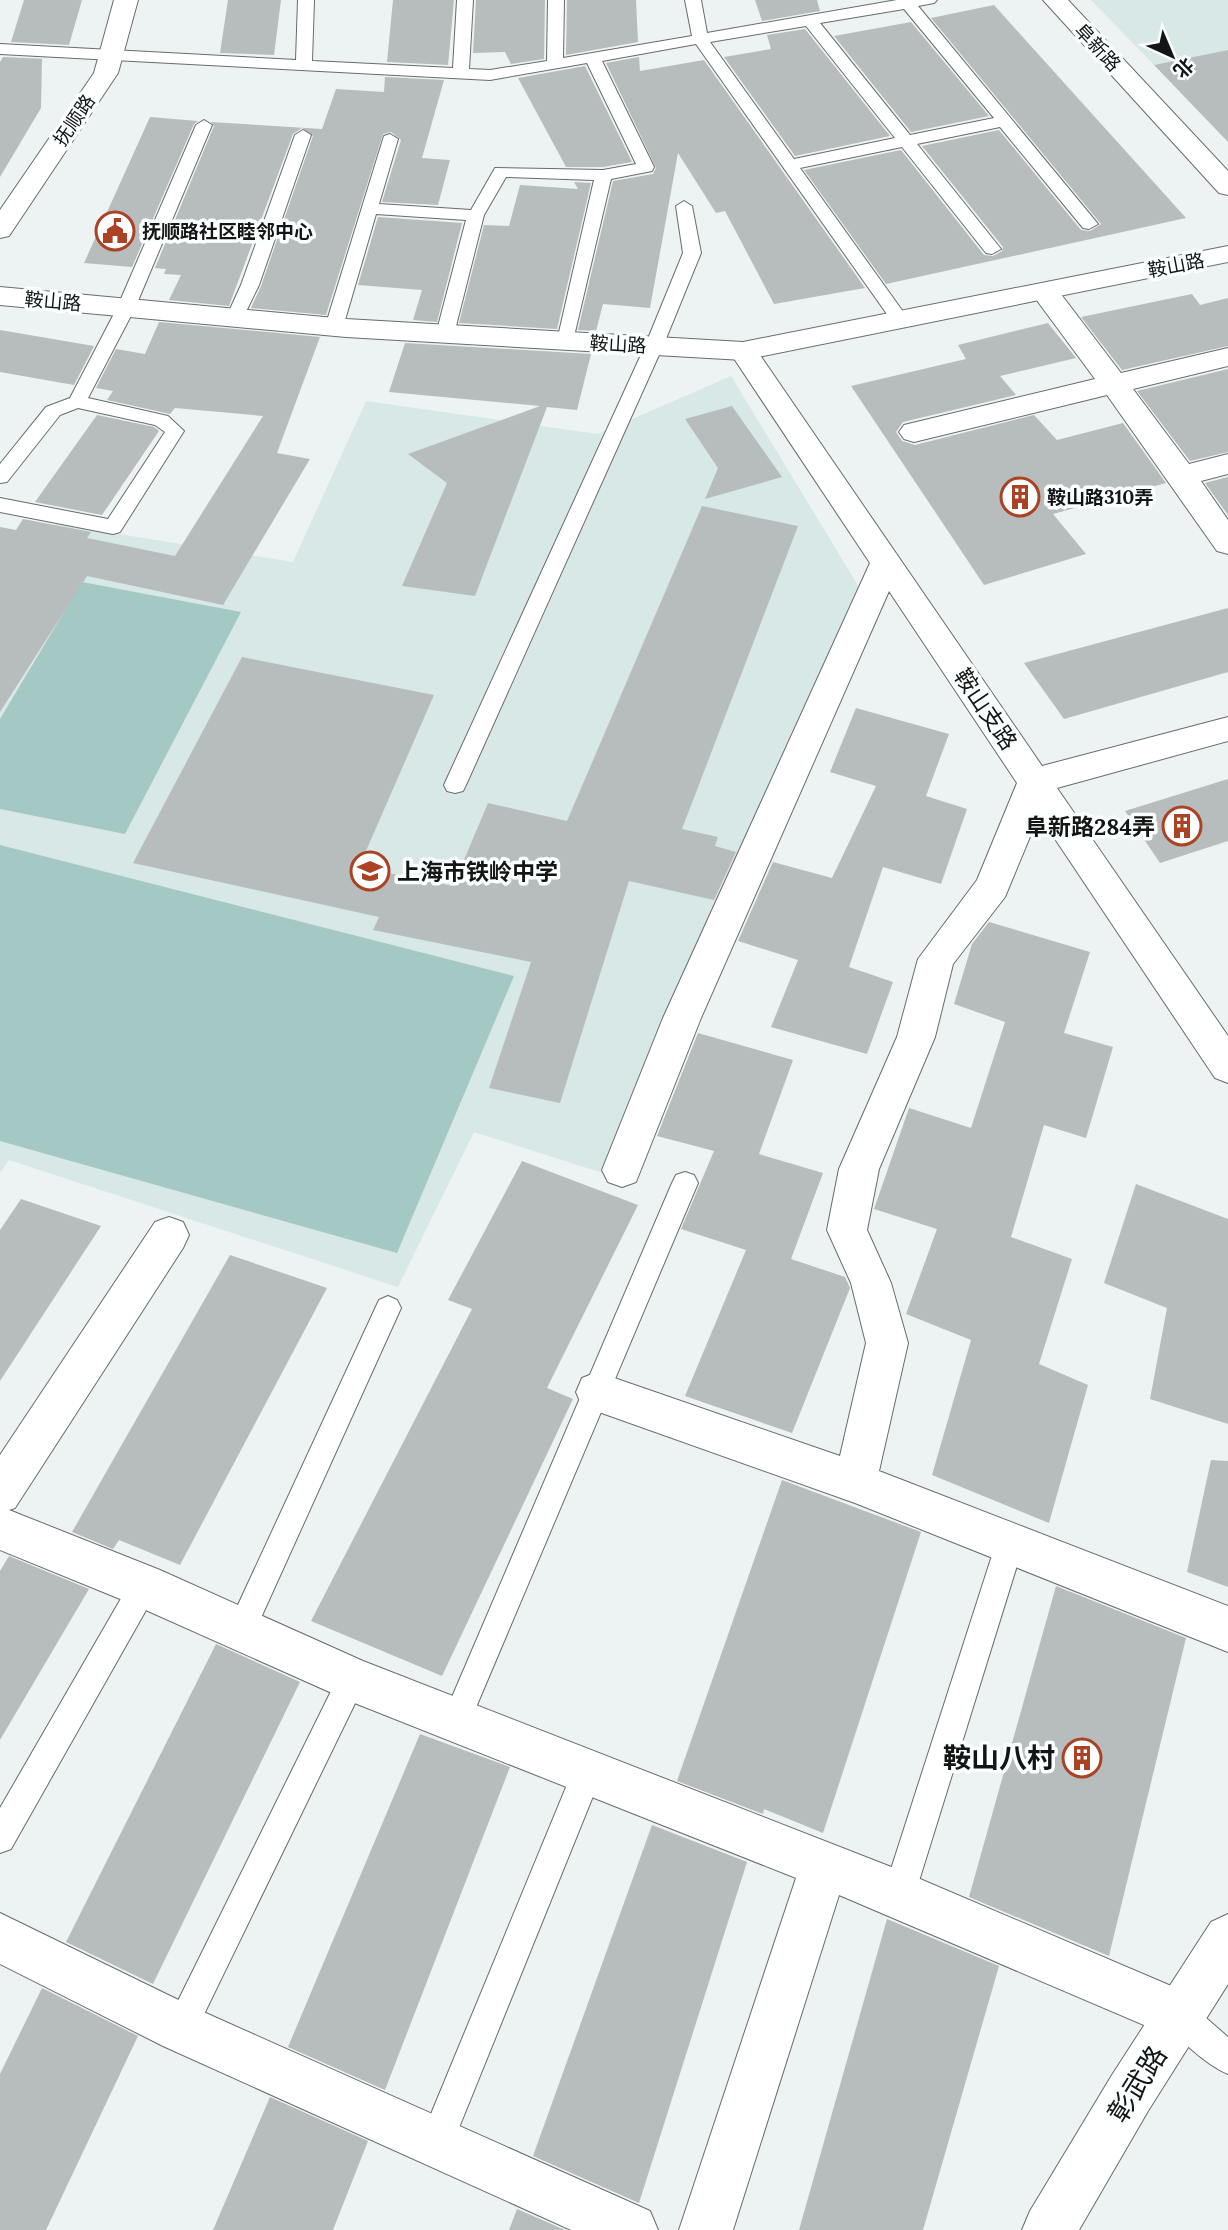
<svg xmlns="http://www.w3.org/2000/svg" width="1228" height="2230" viewBox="0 0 1228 2230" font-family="Lora,'Noto Sans SC',serif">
	<rect width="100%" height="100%" fill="#ecf3f2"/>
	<!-- built -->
	<path fill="#d8e8e6" d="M 1091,0 L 1228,0 L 1228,50 L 1154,65 Z
		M 731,376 L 862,592 L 609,1175 L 474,1132 L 398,1287 L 9,1160 L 0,1173 L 0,611 L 56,524 L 293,562 L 366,401 L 598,434 Z"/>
	<!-- green -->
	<path fill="#a4c8c3" d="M 82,582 L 241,612 L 125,834 L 0,809 L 0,719 Z
		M 0,845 L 514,976 L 397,1253 L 0,1141 Z"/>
	<!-- building -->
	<path fill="#b7bdbc" d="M 24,0 L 82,0 L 69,45 L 11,42 Z
		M 228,0 L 281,0 L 274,55 L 220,53 Z
		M 393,0 L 454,0 L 448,65 L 387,62 Z
		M 476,0 L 545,0 L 544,59 L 511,64 L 505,52 L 473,53 Z
		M 567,0 L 636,0 L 638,42 L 566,55 Z
		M 755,0 L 817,0 L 820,11 L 762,21 Z
		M 994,5 L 1186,218 L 886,284 L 804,170 L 901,150 L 984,255 L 993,256 L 1002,251 L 1003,247 L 922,146 L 999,130 L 1081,230 L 1090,231 L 1101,224 L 931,18 Z
		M 911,22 L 989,116 L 911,132 L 834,36 Z
		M 805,29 L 890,136 L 795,156 L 724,57 L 771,49 L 767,35 Z
		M 1228,50 L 1228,142 L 1154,65 Z
		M 3,57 L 47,59 L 42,59 L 41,108 L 0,177 L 0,62 Z
		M 639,57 L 640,71 L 704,60 L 865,288 L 774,304 L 725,211 L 716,213 L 678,153 L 650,308 L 603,304 L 596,331 L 578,330 L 613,181 L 653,174 L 656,168 L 606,63 Z
		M 585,66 L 632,162 L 603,167 L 566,167 L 518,78 Z
		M 385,77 L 444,80 L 422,158 L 450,160 L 438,205 L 382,202 L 401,140 L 391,132 L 383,134 L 326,315 L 251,308 L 261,286 L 313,136 L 302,128 L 293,134 L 229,306 L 169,300 L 181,275 L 164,274 L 166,269 L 155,268 L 214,126 L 211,122 L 322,129 L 336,89 L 384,92 Z
		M 150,117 L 198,121 L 194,124 L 132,267 L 84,263 Z
		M 574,182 L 591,183 L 557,329 L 459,323 L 484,225 L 509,226 L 520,185 L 578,189 Z
		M 378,217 L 462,223 L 437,322 L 413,320 L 422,290 L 358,285 Z
		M 1192,294 L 1200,305 L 1228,298 L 1228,346 L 1122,370 L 1081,317 Z
		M 159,322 L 320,337 L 277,453 L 310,459 L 223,605 L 87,576 L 0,712 L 0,527 L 16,530 L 23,519 L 91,532 L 87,538 L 175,556 L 263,416 L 175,408 L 170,414 L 107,400 L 113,391 L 96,388 L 116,349 L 145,354 Z
		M 1048,323 L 1076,358 L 1000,376 L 1016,395 L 903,422 L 896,432 L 902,441 L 915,445 L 1034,415 L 1057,440 L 1123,423 L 1166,483 L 1053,514 L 1086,554 L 984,585 L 851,386 L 966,359 L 958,345 Z
		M 0,330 L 94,346 L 74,385 L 0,372 Z
		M 405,343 L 591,354 L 577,410 L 547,407 L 475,596 L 402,586 L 447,483 L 408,454 L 540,406 L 389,392 Z
		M 1228,369 L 1228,452 L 1190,461 L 1137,391 Z
		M 732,406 L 782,477 L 705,499 L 718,468 L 685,419 Z
		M 97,415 L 154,427 L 159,431 L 102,515 L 35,502 Z
		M 1228,477 L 1228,515 L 1205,483 Z
		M 702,506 L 798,526 L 682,829 L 718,837 L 715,846 L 736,852 L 714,900 L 629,881 L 560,1103 L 489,1088 L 531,962 L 373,930 L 379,917 L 133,863 L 242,657 L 434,695 L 359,867 L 453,886 L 488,803 L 567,821 Z
		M 1228,608 L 1228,672 L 1064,719 L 1024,663 Z
		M 856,708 L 949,734 L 926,796 L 967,809 L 941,884 L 883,867 L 849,967 L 893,982 L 867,1054 L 771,1027 L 798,960 L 738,941 L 773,862 L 832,878 L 876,786 L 830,772 Z
		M 1228,779 L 1228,841 L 1160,863 L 1125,811 Z
		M 989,922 L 1090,952 L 1064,1033 L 1113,1047 L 1086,1138 L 1044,1125 L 1011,1237 L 1072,1259 L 1039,1364 L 1088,1385 L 1049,1523 L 932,1475 L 971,1340 L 906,1314 L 937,1229 L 874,1209 L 909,1108 L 971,1128 L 1005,1022 L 954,1004 L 972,944 Z
		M 698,1033 L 793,1060 L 759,1154 L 823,1173 L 791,1259 L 845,1277 L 850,1288 L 792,1433 L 685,1396 L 746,1250 L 681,1229 L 714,1151 L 657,1136 Z
		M 522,1161 L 638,1205 L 547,1388 L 573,1399 L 442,1676 L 311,1621 L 472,1309 L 448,1300 Z
		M 1136,1184 L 1228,1219 L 1228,1424 L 1150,1399 L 1167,1308 L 1104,1283 Z
		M 21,1199 L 101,1226 L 0,1381 L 0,1230 Z
		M 230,1255 L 327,1288 L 180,1565 L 119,1540 L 113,1549 L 72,1532 Z
		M 1211,1460 L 1228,1461 L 1228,1587 L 1187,1572 Z
		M 782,1480 L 921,1532 L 823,1833 L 764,1809 L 763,1814 L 677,1781 Z
		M 9,1556 L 89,1589 L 0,1740 L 0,1571 Z
		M 1056,1586 L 1186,1638 L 1109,1956 L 969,1897 Z
		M 216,1644 L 300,1682 L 153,1984 L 66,1942 Z
		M 420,1734 L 510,1767 L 385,2090 L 288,2047 Z
		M 652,1825 L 747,1862 L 639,2203 L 533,2156 Z
		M 887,1919 L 999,1966 L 923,2230 L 799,2230 Z
		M 42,1988 L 138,2036 L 46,2230 L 0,2230 L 0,2074 Z
		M 270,2097 L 368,2141 L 333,2230 L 213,2230 Z
		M 517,2209 L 565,2230 L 509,2230 Z"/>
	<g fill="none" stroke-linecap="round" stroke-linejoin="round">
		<defs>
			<path id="lane" d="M 298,0 L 314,0 L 312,61 L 453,68 L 457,0 L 473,0 L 469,69 L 490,70 L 547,61 L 548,0 L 564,0 L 563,58 L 692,36 L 685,0 L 701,0 L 707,33 L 897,0 L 937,0 L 934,3 L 918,6 L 1098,224 L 1089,229 L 1083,228 L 1000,127 L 917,144 L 1001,249 L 992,254 L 986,253 L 902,147 L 800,168 L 909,320 L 906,324 L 894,324 L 696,44 L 602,61 L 654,167 L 652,171 L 611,179 L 572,345 L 560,345 L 557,341 L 594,180 L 506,177 L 484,215 L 454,334 L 445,340 L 436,334 L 466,220 L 376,214 L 343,327 L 340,331 L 328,331 L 325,327 L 384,136 L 390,134 L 398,139 L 379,204 L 471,210 L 495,168 L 603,170 L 636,164 L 587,63 L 490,80 L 0,54 L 0,44 L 296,60 ZM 904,9 L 994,118 L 910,135 L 820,23 ZM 806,26 L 895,138 L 794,159 L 710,42 Z
				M 204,120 L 212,125 L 135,308 L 88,398 L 168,416 L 184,431 L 120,532 L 113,534 L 0,512 L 0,498 L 108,519 L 165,432 L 155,425 L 78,408 L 60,415 L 7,482 L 0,483 L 0,464 L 46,407 L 70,398 L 117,308 L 196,125 Z
				M 303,130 L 311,135 L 259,285 L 241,322 L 229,322 L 226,318 L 241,285 L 295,135 Z
				M 684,201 L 692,206 L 701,253 L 663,346 L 466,785 L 463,791 L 455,793 L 447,791 L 444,785 L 645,346 L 683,253 L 676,206 Z
				M 685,1172 L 694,1175 L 698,1183 L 466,1731 L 456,1736 L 446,1731 L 441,1721 L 446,1711 L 672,1183 L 676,1175 Z
				M 388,1296 L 397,1300 L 401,1308 L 251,1640 L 241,1644 L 231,1640 L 227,1630 L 231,1620 L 379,1300 Z
				M 1010,1529 L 1020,1533 L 1024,1543 L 915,1894 L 910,1905 L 899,1910 L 888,1905 L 883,1894 L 996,1543 L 1000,1533 Z
				M 144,1572 L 154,1576 L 158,1586 L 154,1596 L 11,1849 L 0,1853 L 0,1808 L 134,1576 Z
				M 352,1664 L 362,1669 L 367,1679 L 362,1689 L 192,2039 L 181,2044 L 170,2039 L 165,2028 L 170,2017 L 342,1669 Z
				M 587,1759 L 598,1763 L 602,1774 L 448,2155 L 436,2160 L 424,2155 L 419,2143 L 576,1763 Z
				M 1179,1999 L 1190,2004 L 1228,2037 L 1228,2074 C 1208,2066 1171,2035 1163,2015 L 1168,2004 Z"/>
			<path id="street" d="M 114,0 L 138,0 L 118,73 L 9,236 L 0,238 L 0,210 L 94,73 Z
				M 1044,283 L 1054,285 L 1121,373 L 1228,348 L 1228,366 L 1133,389 L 1189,464 L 1228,454 L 1228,474 L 1201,481 L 1228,520 L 1228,554 L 1217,551 L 1107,395 L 914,442 L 904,439 L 899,432 L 904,425 L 1095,379 L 1030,291 L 1034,285 Z
				M 743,342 L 753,345 L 1042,766 L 1228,717 L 1228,741 L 1057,788 L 1228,1036 L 1228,1083 L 1215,1078 L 1039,815 L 1005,897 L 953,964 L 935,1037 L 879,1169 L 867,1230 L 891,1283 L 908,1343 L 879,1471 L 1228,1606 L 1228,1652 L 855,1503 L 582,1406 L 576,1392 L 582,1378 L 597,1372 L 840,1456 L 866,1343 L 851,1283 L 827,1230 L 839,1169 L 897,1037 L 918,959 L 977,880 L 1017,783 L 889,591 L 701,1018 L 636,1182 L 622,1187 L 608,1182 L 602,1170 L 663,1018 L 870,563 L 729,351 L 733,345 Z
				M 169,1217 L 183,1222 L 189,1235 L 183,1248 L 15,1508 L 9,1510 L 160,1570 L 363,1661 L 899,1870 L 1197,1997 L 1204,2015 L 1197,2033 L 1179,2040 L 839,1895 L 733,2230 L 679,2230 L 796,1878 L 352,1702 L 130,1603 L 0,1550 L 0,1455 L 155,1222 Z
				M 0,1913 L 199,2010 L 650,2211 L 658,2230 L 571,2230 L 163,2046 L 0,1964 Z"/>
			<path id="secondary" d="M 1043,0 L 1068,0 L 1228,171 L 1228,195 L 1219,193 Z
				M 1228,246 L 1228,262 L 743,360 L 346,337 L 0,305 L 0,287 L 346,319 L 743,342 Z
				M 1228,1914 L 1228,1984 L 1148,2111 L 1079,2230 L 1022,2230 L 1030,2211 L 1112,2075 L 1211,1922 Z"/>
		</defs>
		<!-- lane casing -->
		<use href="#lane" stroke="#676d6c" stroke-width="2"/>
		<!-- street casing -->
		<use href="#street" stroke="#676d6c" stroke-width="2"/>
		<!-- secondary casing -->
		<use href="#secondary" stroke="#676d6c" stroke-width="2"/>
		<!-- lane -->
		<use href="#lane" fill="#fff" fill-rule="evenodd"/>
		<!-- street -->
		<use href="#street" fill="#fff" fill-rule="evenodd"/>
		<!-- secondary -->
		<use href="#secondary" fill="#fff" fill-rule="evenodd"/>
	</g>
	<!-- icons -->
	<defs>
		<symbol id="civic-ring" viewBox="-11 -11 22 22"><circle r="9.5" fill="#fcffff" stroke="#aa4223" stroke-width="1.5"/><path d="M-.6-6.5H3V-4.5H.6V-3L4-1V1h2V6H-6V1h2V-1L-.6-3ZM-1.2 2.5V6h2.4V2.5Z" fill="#aa4223"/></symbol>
		<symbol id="building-ring" viewBox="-11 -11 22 22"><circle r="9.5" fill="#fcffff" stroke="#aa4223" stroke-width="1.5"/><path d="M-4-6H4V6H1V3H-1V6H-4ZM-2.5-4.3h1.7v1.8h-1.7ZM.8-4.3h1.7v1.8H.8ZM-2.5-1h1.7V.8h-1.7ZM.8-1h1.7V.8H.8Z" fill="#aa4223"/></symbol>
		<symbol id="school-ring" viewBox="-11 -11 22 22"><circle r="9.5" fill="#fcffff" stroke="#aa4223" stroke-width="1.5"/><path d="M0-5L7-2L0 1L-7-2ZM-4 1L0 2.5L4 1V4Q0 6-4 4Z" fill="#aa4223"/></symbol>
	</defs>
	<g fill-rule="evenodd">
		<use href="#civic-ring" x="93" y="209" width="44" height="44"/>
		<use href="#building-ring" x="998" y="475" width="44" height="44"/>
		<use href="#building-ring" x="1160" y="804" width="44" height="44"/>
		<use href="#school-ring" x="348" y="849" width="44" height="44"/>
		<use href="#building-ring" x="1060" y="1736" width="44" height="44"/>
	</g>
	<g text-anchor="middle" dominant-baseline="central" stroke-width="7" stroke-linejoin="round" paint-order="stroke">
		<!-- far-street labels -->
		<g font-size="19" fill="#141616" stroke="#fcffff">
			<text transform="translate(1098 47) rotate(47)">阜新路</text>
			<text transform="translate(74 120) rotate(-56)">抚顺路</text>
			<text transform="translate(1176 265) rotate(-11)">鞍山路</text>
			<text transform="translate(53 301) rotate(5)">鞍山路</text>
			<text transform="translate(618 344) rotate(3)">鞍山路</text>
		</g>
		<!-- far-poi labels -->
		<g font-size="19" font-weight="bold" fill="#141616" stroke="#fcffff" text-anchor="start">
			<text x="142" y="231">抚顺路社区睦邻中心</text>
			<text x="1047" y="497">鞍山路310弄</text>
		</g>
		<!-- street labels -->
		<g font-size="23" fill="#141616" stroke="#fcffff">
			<text transform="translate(986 709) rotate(56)">鞍山支路</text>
		</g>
		<!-- poi labels -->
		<g font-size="23" font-weight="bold" fill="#141616" stroke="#fcffff" text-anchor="end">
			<text x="1155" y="826">阜新路284弄</text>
			<text x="397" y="871" text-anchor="start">上海市铁岭中学</text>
		</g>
		<!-- near-poi labels -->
		<g font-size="28" font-weight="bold" fill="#141616" stroke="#fcffff" text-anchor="end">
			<text x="1055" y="1758">鞍山八村</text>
		</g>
		<!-- near-street labels -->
		<g font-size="28" fill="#141616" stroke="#fcffff">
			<text transform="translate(1137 2084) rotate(-58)">彰武路</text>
		</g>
	</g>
	<!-- north arrow -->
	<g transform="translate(1172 56) rotate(136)" stroke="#fcffff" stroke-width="5" paint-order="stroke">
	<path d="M0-5L12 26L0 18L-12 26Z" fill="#141616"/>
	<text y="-10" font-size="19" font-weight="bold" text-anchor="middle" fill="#141616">北</text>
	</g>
</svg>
